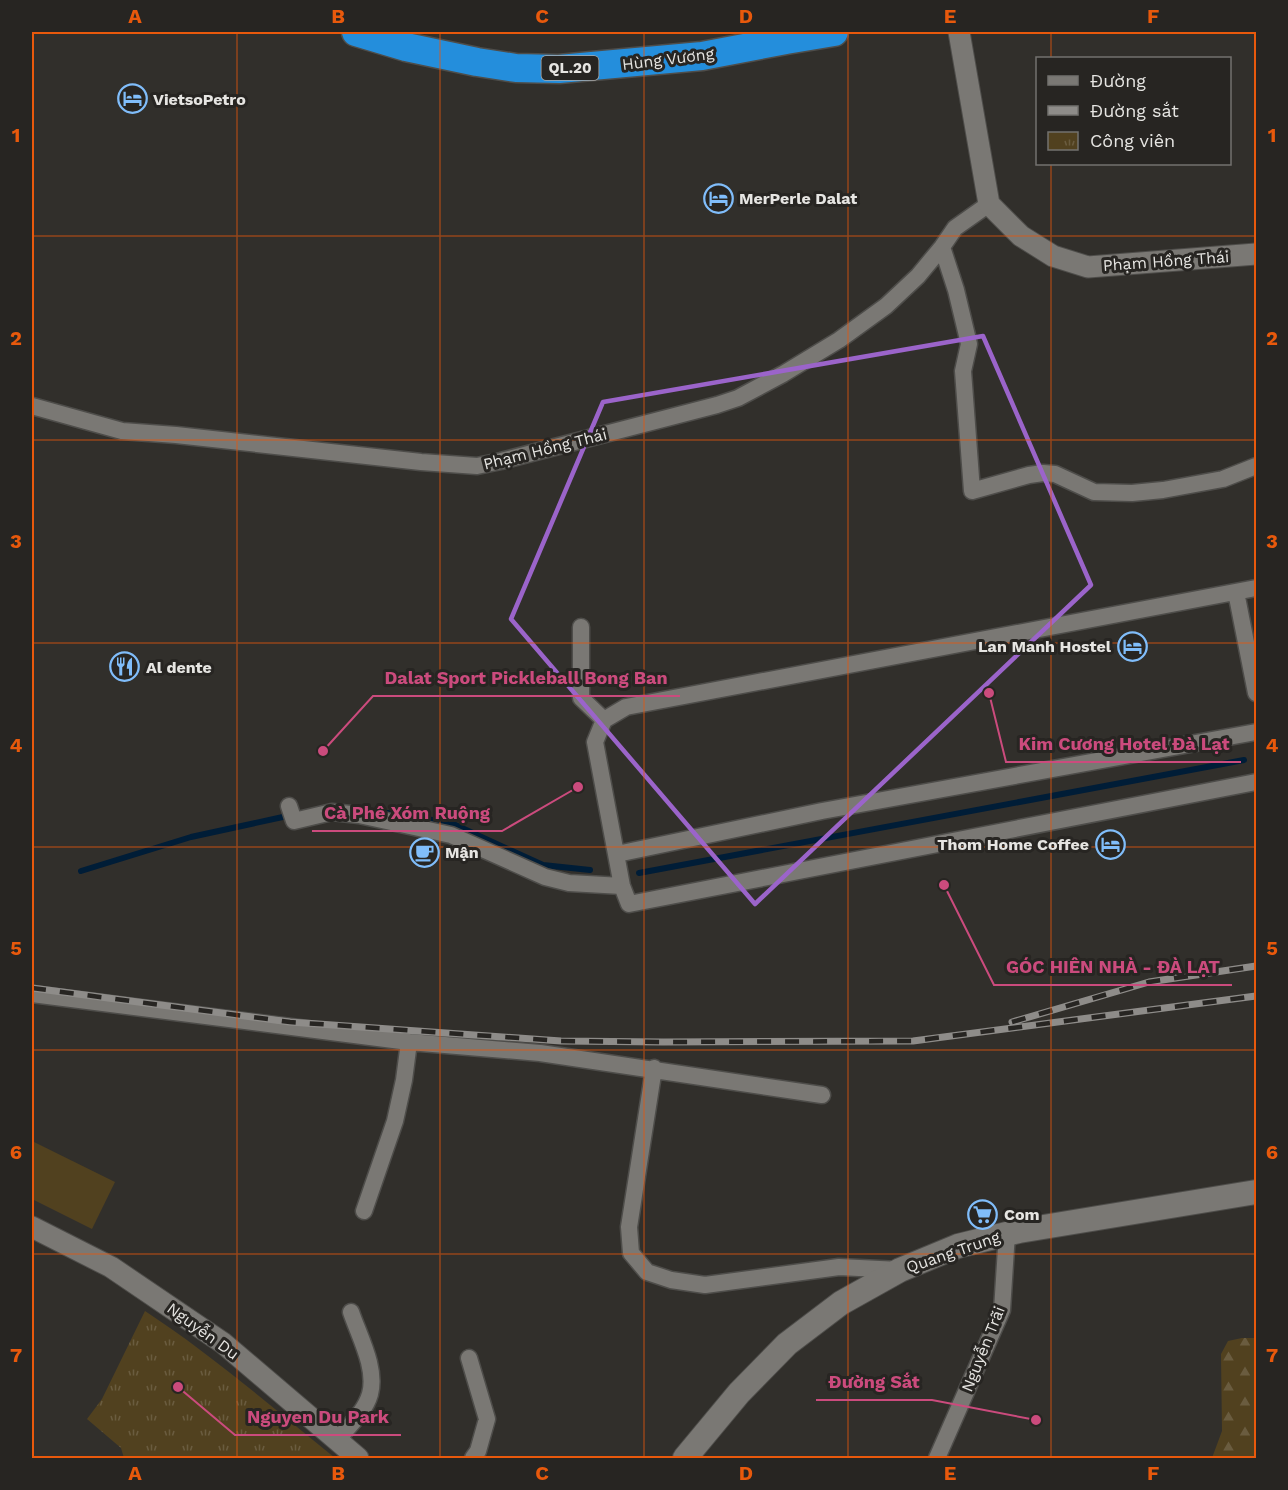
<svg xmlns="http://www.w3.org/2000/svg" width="1288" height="1490" viewBox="0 0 1288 1490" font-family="'Work Sans',sans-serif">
	<defs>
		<pattern id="forest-firs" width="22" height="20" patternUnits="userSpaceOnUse" patternTransform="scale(1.5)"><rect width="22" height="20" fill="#51411f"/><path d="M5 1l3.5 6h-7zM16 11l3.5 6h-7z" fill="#6a5c3f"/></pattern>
		<pattern id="park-tufts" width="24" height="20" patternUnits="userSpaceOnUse" patternTransform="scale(1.5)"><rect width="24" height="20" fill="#51411f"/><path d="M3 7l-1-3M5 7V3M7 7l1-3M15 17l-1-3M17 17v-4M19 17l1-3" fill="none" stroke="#6a5c3f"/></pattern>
	</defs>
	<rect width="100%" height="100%" fill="#312f2b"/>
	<!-- forest -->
	<path fill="url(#forest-firs)" d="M 1242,1338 L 1256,1338 L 1256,1458 L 1212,1458 L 1222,1431 L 1221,1354 L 1228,1341 Z"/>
	<!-- park -->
	<path fill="url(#park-tufts)" d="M 145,1311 C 212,1355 273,1408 335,1458 L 124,1458 L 121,1448 L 87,1419 L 102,1399 Z"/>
	<!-- pitch -->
	<path fill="#51411f" d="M 32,1141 L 115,1182 L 92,1229 L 32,1199 Z"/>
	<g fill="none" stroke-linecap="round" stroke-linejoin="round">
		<!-- stream -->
		<path stroke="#001d37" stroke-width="6" d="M 388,813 L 451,823 L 543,865 L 590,870
			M 81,871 L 191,837 L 292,815
			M 639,873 L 1244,760"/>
		<defs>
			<path id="minor" d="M 942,247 L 956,290 L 969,344 L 963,371 L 972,491 L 1029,475 L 1043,473 L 1055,474 L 1094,492 L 1132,493 L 1163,490 L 1223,479 L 1256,466
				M 32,406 L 122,431 L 176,435 L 421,462 L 477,466 L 501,461 L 717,405 L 738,398 L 783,374 L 839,340 L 886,306 L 918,276 L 942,247 L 955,228 L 989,204
				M 1256,588 L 626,707 L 604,720 L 595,742 L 622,886 L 629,904 L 1256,782
				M 1236,592 L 1256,693
				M 581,627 L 581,698 L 604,720
				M 289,806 L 294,821 L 332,812 L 359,815 L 451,835 L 545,877 L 569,883 L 622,886
				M 617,854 L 822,811 L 1256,732
				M 32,994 L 409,1042 L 540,1053 L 822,1095
				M 654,1068 L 629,1227 L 631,1253 L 647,1272 L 671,1280 L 705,1285 L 839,1267 L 900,1270
				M 364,1211 L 395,1121 L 404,1080 L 409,1042
				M 469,1358 L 487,1419 L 478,1451 L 473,1458
				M 337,1440 C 348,1427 365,1412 370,1394 C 377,1368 359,1336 351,1312
				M 937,1458 L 1002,1310 L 1007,1233"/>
			<path id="tertiary" d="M 959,32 L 989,204 L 1021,236 L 1053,256 L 1088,267 L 1256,254
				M 32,1227 L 111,1267 L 223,1343 L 358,1458"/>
			<path id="secondary" d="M 685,1458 L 739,1393 L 787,1344 L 841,1303 L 900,1270 L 958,1246 L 1019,1231 L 1256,1192"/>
			<path id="trunk" d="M 356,32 L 406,47 L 477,62 L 516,68 L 559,69 L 702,56 L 786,40 L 802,32
				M 786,40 L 834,32"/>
		</defs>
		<!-- minor casing -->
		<use href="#minor" stroke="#4e4d4a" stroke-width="19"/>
		<!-- tertiary casing -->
		<use href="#tertiary" stroke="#4e4d4a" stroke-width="23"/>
		<!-- secondary casing -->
		<use href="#secondary" stroke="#4e4d4a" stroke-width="26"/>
		<!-- trunk casing -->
		<use href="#trunk" stroke="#4e4d4a" stroke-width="31"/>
		<!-- minor -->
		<use href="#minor" stroke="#7a7874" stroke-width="16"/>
		<!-- tertiary -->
		<use href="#tertiary" stroke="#7a7874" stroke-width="21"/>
		<!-- secondary -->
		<use href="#secondary" stroke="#7a7874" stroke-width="24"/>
		<!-- trunk -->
		<use href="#trunk" stroke="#248edc" stroke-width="28"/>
		<defs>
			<path id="rail" d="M 32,988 L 290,1022 L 561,1041 L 663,1042 L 913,1041 L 1256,996
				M 1012,1022 L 1149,982 L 1256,966"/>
		</defs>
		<!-- rail casing -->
		<use href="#rail" stroke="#8e8c89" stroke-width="7"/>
		<!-- rail -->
		<use href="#rail" stroke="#272522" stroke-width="4.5" stroke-dasharray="14" stroke-linecap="butt"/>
	</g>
	<!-- marked area -->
	<path fill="none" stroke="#9b64ca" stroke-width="4.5" stroke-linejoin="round" d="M 983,336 L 1091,585 L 755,904 L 511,619 L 603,402 Z"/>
	<!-- grid -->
	<path fill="none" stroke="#e8590c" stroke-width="1.5" stroke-opacity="0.55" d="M 237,32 L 237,1458M 440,32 L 440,1458M 644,32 L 644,1458M 848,32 L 848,1458M 1051,32 L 1051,58M 1051,164 L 1051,1458M 32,236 L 1256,236M 32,440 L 1256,440M 32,643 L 1256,643M 32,847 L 1256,847M 32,1050 L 1256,1050M 32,1254 L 1256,1254"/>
	<!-- icons -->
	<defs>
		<symbol id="hotel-ring" viewBox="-11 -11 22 22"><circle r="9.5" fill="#272522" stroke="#80bdfa" stroke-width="1.5"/><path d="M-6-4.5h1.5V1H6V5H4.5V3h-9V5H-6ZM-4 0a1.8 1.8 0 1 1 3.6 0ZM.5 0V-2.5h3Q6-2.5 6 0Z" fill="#80bdfa"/></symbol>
		<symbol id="restaurant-ring" viewBox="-11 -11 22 22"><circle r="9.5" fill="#272522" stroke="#80bdfa" stroke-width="1.5"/><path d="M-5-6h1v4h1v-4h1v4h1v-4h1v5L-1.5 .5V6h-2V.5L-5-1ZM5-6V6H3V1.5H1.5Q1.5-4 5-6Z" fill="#80bdfa"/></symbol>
		<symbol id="cafe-ring" viewBox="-11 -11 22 22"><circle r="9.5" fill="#272522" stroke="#80bdfa" stroke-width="1.5"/><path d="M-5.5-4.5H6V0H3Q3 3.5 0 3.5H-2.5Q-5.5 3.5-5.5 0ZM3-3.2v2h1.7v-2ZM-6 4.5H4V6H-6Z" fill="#80bdfa"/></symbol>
		<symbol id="supermarket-ring" viewBox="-11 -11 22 22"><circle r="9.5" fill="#272522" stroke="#80bdfa" stroke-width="1.5"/><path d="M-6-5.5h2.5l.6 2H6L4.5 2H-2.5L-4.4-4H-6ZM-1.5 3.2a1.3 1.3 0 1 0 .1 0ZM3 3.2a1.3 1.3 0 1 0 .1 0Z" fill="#80bdfa"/></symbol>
	</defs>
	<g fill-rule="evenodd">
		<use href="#hotel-ring" x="116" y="82" width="33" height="33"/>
		<use href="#hotel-ring" x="702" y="182" width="33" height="33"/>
		<use href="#hotel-ring" x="1116" y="630" width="33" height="33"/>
		<use href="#restaurant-ring" x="108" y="650" width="33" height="33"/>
		<use href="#hotel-ring" x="1094" y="828" width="33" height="33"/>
		<use href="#cafe-ring" x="408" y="836" width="33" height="33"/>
		<use href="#supermarket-ring" x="966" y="1198" width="33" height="33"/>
	</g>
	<g text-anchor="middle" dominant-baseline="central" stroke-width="6" stroke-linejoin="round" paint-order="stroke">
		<!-- shield labels -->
		<rect fill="#272522" stroke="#adaba8" stroke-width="1.5" x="541.5" y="56" width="57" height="24" rx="4.5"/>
		<g font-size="15" font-weight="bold" fill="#e6e5e2">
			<text x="570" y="68">QL.20</text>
		</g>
		<!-- street labels -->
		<g font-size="16" fill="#e6e5e2" stroke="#272522">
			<text transform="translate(668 59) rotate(-7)">Hùng Vương</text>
			<text transform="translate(1166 261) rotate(-4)">Phạm Hồng Thái</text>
			<text transform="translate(545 449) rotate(-14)">Phạm Hồng Thái</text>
			<text transform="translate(953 1252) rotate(-19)">Quang Trung</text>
			<text transform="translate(203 1331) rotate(36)">Nguyễn Du</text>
			<text transform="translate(983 1349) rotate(-68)">Nguyễn Trãi</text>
		</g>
		<!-- poi labels -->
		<g font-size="16" font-weight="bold" fill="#e6e5e2" stroke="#272522" text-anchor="start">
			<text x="153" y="99">VietsoPetro</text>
			<text x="739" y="198">MerPerle Dalat</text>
			<text x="1111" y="646" text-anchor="end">Lan Manh Hostel</text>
			<text x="146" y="667">Al dente</text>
			<text x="1089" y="844" text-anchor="end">Thom Home Coffee</text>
			<text x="445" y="852">Mận</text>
			<text x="1004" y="1214">Com</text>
		</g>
	</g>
	<!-- callouts -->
	<path fill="none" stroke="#cb4b7d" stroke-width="2" d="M323 751L373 696H680M989 693L1006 762H1241M578 787L502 831H312M944 885L994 985H1232M1036 1420L932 1400H816M178 1387L235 1435H401"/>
	<g fill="#cb4b7d" stroke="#272522" stroke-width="2">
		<circle cx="323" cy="751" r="6"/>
		<circle cx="989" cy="693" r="6"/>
		<circle cx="578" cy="787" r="6"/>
		<circle cx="944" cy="885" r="6"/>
		<circle cx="1036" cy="1420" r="6"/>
		<circle cx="178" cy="1387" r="6"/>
	</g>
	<g font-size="18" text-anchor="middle" font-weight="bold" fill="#cb4b7d" stroke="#272522" stroke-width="6" stroke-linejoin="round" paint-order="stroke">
		<text x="526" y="684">Dalat Sport Pickleball Bong Ban</text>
		<text x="1124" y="750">Kim Cương Hotel Đà Lạt</text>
		<text x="407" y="819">Cà Phê Xóm Ruộng</text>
		<text x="1113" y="973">GÓC HIÊN NHÀ - ĐÀ LẠT</text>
		<text x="874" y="1388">Đường Sắt</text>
		<text x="318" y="1423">Nguyen Du Park</text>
	</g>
	<!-- border -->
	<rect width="1288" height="1490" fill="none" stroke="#272522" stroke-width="66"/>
	<!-- legend -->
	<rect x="1036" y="57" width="195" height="108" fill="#272522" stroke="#73726f" stroke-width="1.5"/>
	<rect x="1048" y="76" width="30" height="9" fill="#7a7874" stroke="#73726f" stroke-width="1.5"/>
	<text x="1090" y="87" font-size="18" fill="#e6e5e2">Đường</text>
	<rect x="1048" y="106" width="30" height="9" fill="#8e8c89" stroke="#73726f" stroke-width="1.5"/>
	<text x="1090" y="117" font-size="18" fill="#e6e5e2">Đường sắt</text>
	<rect x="1048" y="132" width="30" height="18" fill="url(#park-tufts)" stroke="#73726f" stroke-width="1.5"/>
	<text x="1090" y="147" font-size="18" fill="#e6e5e2">Công viên</text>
	<rect x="33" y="33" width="1222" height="1424" fill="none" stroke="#e8590c" stroke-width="2"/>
	<g font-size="20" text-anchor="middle" font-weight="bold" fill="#e8590c">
		<text x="135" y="23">A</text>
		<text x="338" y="23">B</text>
		<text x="542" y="23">C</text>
		<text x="746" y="23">D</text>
		<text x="950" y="23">E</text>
		<text x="1153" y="23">F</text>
		<text x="16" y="142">1</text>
		<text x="1272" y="142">1</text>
		<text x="16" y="345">2</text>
		<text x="1272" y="345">2</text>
		<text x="16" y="548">3</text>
		<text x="1272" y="548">3</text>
		<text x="16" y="752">4</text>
		<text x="1272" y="752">4</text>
		<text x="16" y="955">5</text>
		<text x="1272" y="955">5</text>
		<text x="16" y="1159">6</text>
		<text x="1272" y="1159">6</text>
		<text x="16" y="1362">7</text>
		<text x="1272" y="1362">7</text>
		<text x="135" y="1480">A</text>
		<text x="338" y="1480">B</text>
		<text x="542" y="1480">C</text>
		<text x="746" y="1480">D</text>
		<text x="950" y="1480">E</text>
		<text x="1153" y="1480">F</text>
	</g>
</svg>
